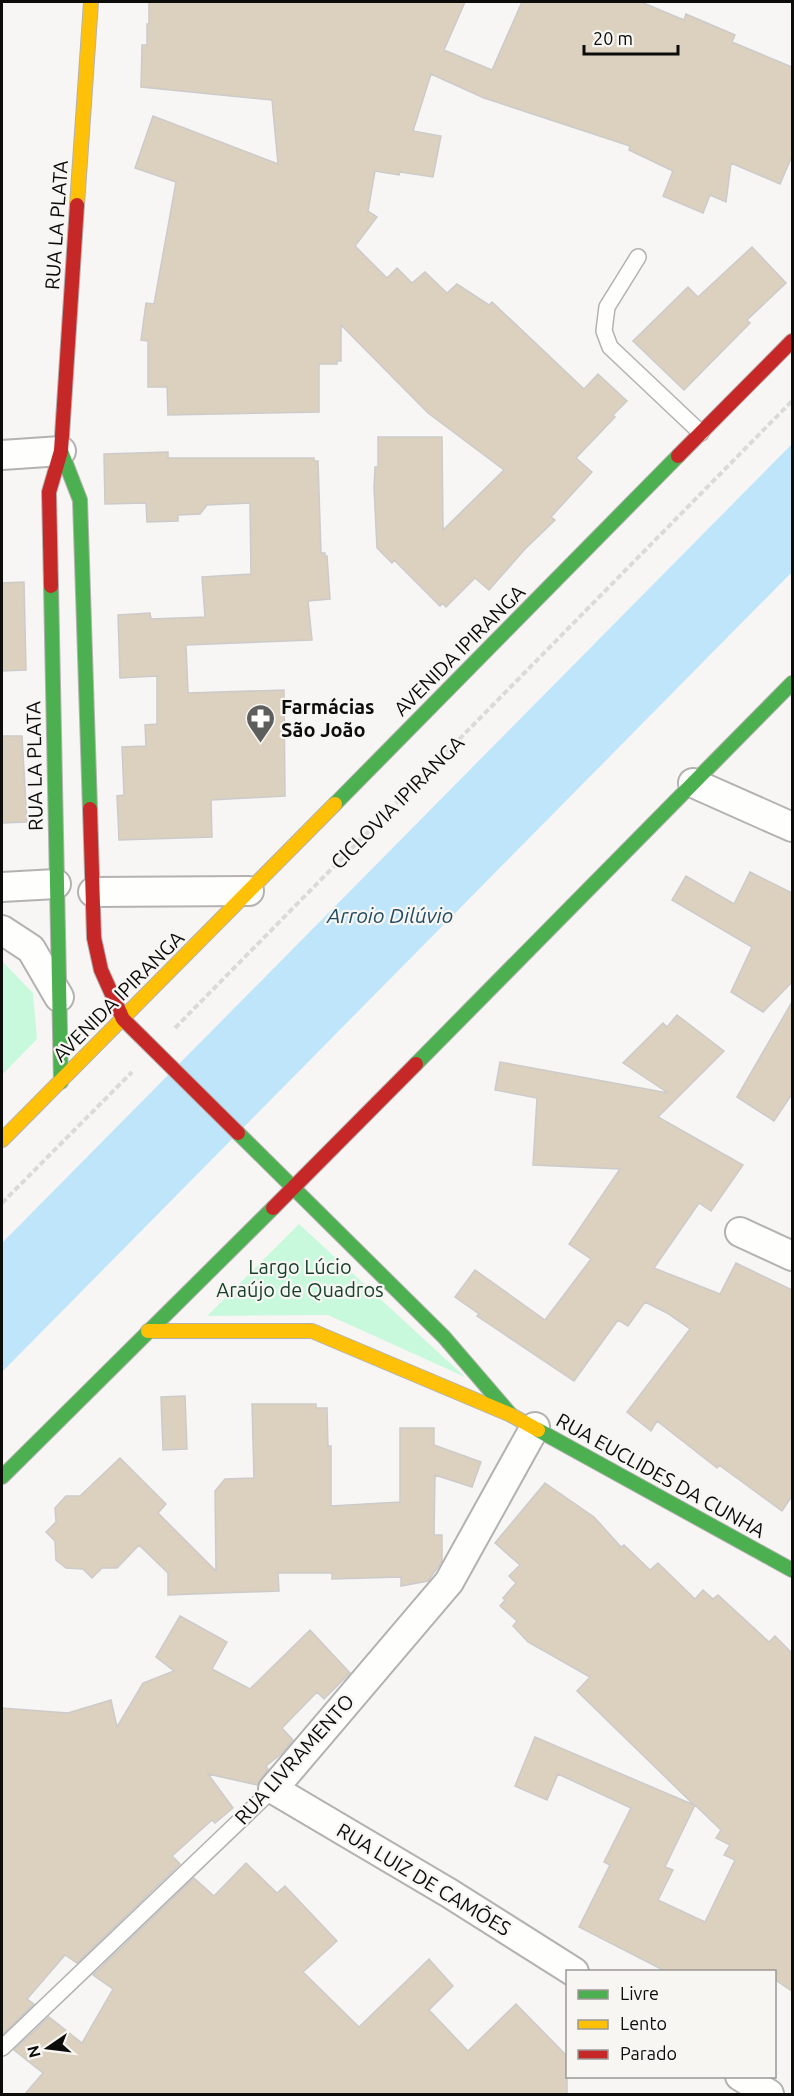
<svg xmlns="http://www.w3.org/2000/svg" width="794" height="2096" viewBox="0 0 794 2096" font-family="Ubuntu,sans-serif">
	<rect width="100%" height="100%" fill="#f7f6f4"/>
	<!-- green -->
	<path fill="#c8f9dd" d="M 2,961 L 33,993 L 37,1039 L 2,1075 Z
		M 299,1224 L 465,1377 L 328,1315 L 207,1316 Z"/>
	<!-- water -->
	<path fill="#bfe5fa" d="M 792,444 L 792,572 L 2,1372 L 2,1243 Z"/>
	<!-- building -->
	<path fill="#dcd0bf" stroke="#cccbca" stroke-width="1.5" fill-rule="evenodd" d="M 149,2 L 465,2 L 444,50 L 492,70 L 522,2 L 641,2 L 684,20 L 686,14 L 735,35 L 732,42 L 792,67 L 792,156 L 780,184 L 731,163 L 726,202 L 710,195 L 703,213 L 663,196 L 673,171 L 629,150 L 630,146 L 484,98 L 431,74 L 413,131 L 441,136 L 433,177 L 400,172 L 399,175 L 375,171 L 368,211 L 377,217 L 355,246 L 387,278 L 397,268 L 412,283 L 425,272 L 447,293 L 457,284 L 489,305 L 492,302 L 584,389 L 598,374 L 627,401 L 613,415 L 615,417 L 576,458 L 592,472 L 551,517 L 555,520 L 525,549 L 489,590 L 475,578 L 446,607 L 442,603 L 440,606 L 394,560 L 392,563 L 377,548 L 374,488 L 375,467 L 378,467 L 378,437 L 442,437 L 443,530 L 504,470 L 428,413 L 341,325 L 341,361 L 337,361 L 337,364 L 319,364 L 319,412 L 168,415 L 167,387 L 148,387 L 148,341 L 141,340 L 146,303 L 154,304 L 176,182 L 135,168 L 153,116 L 278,164 L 272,100 L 141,87 L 142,45 L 147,45 L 147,24 L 149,24 Z
		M 752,247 L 786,283 L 747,320 L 750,323 L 684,390 L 633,341 L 688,287 L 698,297 Z
		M 168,452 L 168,458 L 314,458 L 314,461 L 318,461 L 321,553 L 325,553 L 325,556 L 327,556 L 330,599 L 308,601 L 312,640 L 186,645 L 188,693 L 284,690 L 285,796 L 211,800 L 212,837 L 119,840 L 117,796 L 124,795 L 122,747 L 146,746 L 145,725 L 157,724 L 157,676 L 120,678 L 118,615 L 150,613 L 151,619 L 205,617 L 202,577 L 251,574 L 250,503 L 207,505 L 200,514 L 178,515 L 178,521 L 147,522 L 146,503 L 105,504 L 104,454 Z
		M 24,582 L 26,670 L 2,671 L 2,583 Z
		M 2,736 L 22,736 L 27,822 L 2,823 Z
		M 750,872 L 792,893 L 792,982 L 763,1012 L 731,992 L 752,947 L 672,900 L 686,876 L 734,904 Z
		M 792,1002 L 792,1094 L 774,1121 L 737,1097 Z
		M 677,1015 L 724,1051 L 658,1117 L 743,1165 L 711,1211 L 699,1203 L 654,1268 L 720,1294 L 736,1263 L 792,1290 L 792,1496 L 782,1511 L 719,1465 L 717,1468 L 657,1421 L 651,1431 L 627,1412 L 690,1329 L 667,1313 L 645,1302 L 628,1326 L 618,1320 L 574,1381 L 477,1316 L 479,1314 L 455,1297 L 475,1270 L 545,1320 L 591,1259 L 569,1244 L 620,1169 L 533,1165 L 537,1098 L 495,1090 L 500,1062 L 668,1093 L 623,1063 L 663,1023 L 667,1027 Z
		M 185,1396 L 187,1449 L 163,1450 L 161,1397 Z
		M 252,1404 L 316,1404 L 316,1408 L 327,1408 L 328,1446 L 331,1446 L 331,1506 L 400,1502 L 400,1428 L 434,1428 L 434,1445 L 481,1462 L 472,1487 L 435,1475 L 434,1535 L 442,1535 L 442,1561 L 428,1581 L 401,1586 L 401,1577 L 332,1579 L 332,1573 L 278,1573 L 279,1591 L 168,1595 L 168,1573 L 139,1545 L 117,1568 L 102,1568 L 92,1578 L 83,1569 L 66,1568 L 56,1560 L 55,1541 L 46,1532 L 56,1522 L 55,1508 L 66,1496 L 80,1496 L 120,1458 L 166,1504 L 158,1513 L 216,1571 L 215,1491 L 225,1479 L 254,1478 Z
		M 545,1483 L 594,1517 L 621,1547 L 624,1545 L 650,1570 L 658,1563 L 695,1599 L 703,1590 L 713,1599 L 718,1595 L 769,1642 L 775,1636 L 792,1653 L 792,1991 L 774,1979 L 774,1971 L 665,1971 L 579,1927 L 610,1865 L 604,1862 L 631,1808 L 558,1774 L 547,1800 L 515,1786 L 535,1737 L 694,1805 L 577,1691 L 590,1677 L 528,1642 L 513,1626 L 517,1621 L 500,1606 L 505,1600 L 503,1598 L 516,1583 L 509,1576 L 520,1565 L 495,1543 ZM 695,1805 L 721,1830 L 716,1838 L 730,1845 L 724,1855 L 735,1860 L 705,1922 L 658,1900 L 673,1870 L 665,1867 Z
		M 180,1616 L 227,1642 L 212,1669 L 250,1689 L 310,1630 L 350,1673 L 324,1699 L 317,1692 L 282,1728 L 293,1740 L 281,1754 L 266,1766 L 268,1769 L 257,1785 L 208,1774 L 233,1808 L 215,1823 L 212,1820 L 172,1856 L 180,1864 L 77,1963 L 65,1955 L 27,1999 L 34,2004 L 2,2035 L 2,1708 L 68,1713 L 111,1700 L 117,1727 L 143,1683 L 174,1671 L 156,1657 Z
		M 246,1863 L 277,1893 L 285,1886 L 337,1941 L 303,1972 L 359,2027 L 429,1959 L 453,1986 L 429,2010 L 468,2051 L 516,2004 L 567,2056 L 567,2094 L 25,2094 L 43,2073 L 14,2050 L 49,2017 L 82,2043 L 113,1989 L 93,1975 L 194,1878 L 214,1896 Z"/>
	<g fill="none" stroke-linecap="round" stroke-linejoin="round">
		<defs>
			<path id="lane" d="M 638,257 L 607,307 L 604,331 L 610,347 L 701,433
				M 2,2048 L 273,1789"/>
			<path id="street" d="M 2,455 L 61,451
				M 693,783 L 792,827
				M 2,887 L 56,884
				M 93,892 L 249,891
				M 2,930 L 31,949 L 59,997
				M 740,1232 L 792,1256
				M 535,1427 L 449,1582 L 273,1789 L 449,1893 L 574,1972
				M 740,2076 L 769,2094"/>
			<path id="fast" d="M 61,451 L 80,500 L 90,809
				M 51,586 L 61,1082
				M 335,804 L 678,456
				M 416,1064 L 792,683
				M 238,1133 L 444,1337 L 511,1415
				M 538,1430 L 792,1570
				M 2,1477 L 273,1208"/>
			<path id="slow" d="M 77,205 L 91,2
				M 2,1140 L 335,804
				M 148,1331 L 312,1331 L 511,1415 L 538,1430"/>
			<path id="jam" d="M 678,456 L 792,341
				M 51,586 L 49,492 L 61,451 L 77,205
				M 90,809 L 94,938 L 101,970 L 123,1019 L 238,1133
				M 273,1208 L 416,1064"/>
		</defs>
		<!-- lane casing -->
		<use href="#lane" stroke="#b3b2b1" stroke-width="18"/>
		<!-- street casing -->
		<use href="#street" stroke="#b3b2b1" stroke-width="32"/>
		<!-- fast casing -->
		<use href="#fast" stroke="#b3b2b1" stroke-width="16"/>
		<!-- slow casing -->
		<use href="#slow" stroke="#b3b2b1" stroke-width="16"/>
		<!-- jam casing -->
		<use href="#jam" stroke="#b3b2b1" stroke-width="16"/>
		<!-- path -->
		<path stroke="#dadad9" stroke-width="4" stroke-dasharray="6 3" stroke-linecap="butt" d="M 175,1028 L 792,401
			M 2,1203 L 132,1072"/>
		<!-- lane -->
		<use href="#lane" stroke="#fefefd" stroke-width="15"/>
		<!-- street -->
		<use href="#street" stroke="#fefefd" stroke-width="28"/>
		<!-- fast -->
		<use href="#fast" stroke="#4caf50" stroke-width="14"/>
		<!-- slow -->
		<use href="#slow" stroke="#ffc107" stroke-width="14"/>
		<!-- jam -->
		<use href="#jam" stroke="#c62828" stroke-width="14"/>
	</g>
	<!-- icons -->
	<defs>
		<symbol id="pharmacy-pin" viewBox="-11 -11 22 30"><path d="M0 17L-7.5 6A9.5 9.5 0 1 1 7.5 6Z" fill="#5e5e5d" stroke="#f8f6f3"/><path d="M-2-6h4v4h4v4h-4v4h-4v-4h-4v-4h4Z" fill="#fff"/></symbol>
	</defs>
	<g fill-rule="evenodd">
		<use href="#pharmacy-pin" x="244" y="702" width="33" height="45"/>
	</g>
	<g text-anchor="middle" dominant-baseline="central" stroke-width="4.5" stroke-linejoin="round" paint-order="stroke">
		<!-- street labels -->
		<g font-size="20" fill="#0c0c0b" stroke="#f8f6f3">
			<text transform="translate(56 225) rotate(-86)">RUA LA PLATA</text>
			<text transform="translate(459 650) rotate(-45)">AVENIDA IPIRANGA</text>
			<text transform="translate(34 766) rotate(-91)">RUA LA PLATA</text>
			<text transform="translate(397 802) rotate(-45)">CICLOVIA IPIRANGA</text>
			<text transform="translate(118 996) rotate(-45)">AVENIDA IPIRANGA</text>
			<text transform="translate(661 1475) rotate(29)">RUA EUCLIDES DA CUNHA</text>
			<text transform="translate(294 1759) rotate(-48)">RUA LIVRAMENTO</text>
			<text transform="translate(424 1879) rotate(31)">RUA LUIZ DE CAMÕES</text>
		</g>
		<!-- poi labels -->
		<g font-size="20" font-weight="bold" fill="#0c0c0b" stroke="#f8f6f3" text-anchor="start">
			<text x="281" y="706">Farmácias<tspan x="281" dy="23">São João</tspan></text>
		</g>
		<!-- park labels -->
		<g font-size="20" fill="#153f2a" stroke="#f8f6f3">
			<text x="300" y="1266">Largo Lúcio<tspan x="300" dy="23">Araújo de Quadros</tspan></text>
		</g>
		<!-- water labels -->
		<g font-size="21" font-style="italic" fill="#224c62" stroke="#f8f6f3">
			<text x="390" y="915">Arroio Dilúvio</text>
		</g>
	</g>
	<!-- border -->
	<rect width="794" height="2096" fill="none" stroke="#0c0c0b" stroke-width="6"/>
	<!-- legend -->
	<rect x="566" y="1970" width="210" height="108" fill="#f8f6f3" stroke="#9a9896" stroke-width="1.5"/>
	<rect x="578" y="1990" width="30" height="9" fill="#4caf50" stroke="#9a9896" stroke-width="1.5"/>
	<text x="620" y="2000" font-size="18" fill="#0c0c0b">Livre</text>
	<rect x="578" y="2020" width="30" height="9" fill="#ffc107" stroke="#9a9896" stroke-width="1.5"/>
	<text x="620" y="2030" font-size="18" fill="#0c0c0b">Lento</text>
	<rect x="578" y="2050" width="30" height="9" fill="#c62828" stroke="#9a9896" stroke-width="1.5"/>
	<text x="620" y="2060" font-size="18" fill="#0c0c0b">Parado</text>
	<!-- north arrow -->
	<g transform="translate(48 2048) rotate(256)" stroke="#f8f6f3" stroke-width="4.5" paint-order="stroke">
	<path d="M0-4.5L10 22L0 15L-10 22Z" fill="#0c0c0b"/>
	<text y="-9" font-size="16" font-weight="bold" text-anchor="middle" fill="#0c0c0b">N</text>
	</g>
	<!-- scale -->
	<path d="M584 45v9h94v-9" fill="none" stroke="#0c0c0b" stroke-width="3"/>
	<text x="593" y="45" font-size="18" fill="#0c0c0b" stroke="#f8f6f3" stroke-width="4.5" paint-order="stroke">20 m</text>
</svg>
